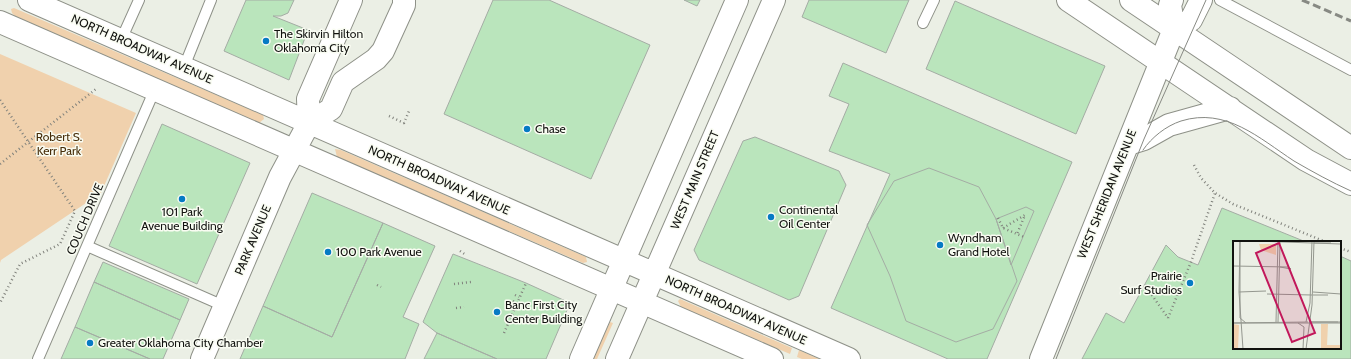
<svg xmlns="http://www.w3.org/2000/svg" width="1351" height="359" viewBox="0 0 1351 359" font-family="Cabin,sans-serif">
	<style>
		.green { fill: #f0d1ad }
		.building { fill: #bae5bc; stroke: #a4aca4 }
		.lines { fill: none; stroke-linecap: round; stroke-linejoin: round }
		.lane-casing { stroke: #8e9188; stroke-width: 12 }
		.secondary-casing { stroke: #8e9188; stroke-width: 24 }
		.primary-casing { stroke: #8e9188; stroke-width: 24 }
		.path { stroke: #80827c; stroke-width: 2.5; stroke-dasharray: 1 3; stroke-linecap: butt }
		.lane { stroke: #fff; stroke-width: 10 }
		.secondary { stroke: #fff; stroke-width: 22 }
		.primary { stroke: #fff; stroke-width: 22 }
		.tram { stroke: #878983; stroke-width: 1 }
		.rail { stroke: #878983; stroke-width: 3; stroke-dasharray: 8 4; stroke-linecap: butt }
		.poi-dot { fill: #067ac4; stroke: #f9fcf2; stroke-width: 1.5 }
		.labels { text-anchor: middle; stroke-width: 3; stroke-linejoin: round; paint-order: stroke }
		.poi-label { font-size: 12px; fill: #11120f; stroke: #f9fcf2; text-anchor: start }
		.street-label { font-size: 12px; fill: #11120f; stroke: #f9fcf2 }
		.park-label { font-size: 12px; fill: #462c08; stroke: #f9fcf2 }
		.inset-road { fill: none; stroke: #94978f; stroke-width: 1 }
		.view { fill: #c2185b; fill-opacity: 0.15; stroke: #c2185b; stroke-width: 2 }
		.inset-edge { fill: none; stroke: #11120f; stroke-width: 2 }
	</style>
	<rect width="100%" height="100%" fill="#ebefe5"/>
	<path class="green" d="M14 8 263 115 264 119 259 123 15 16 12 13 11 9Z
		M0 54 136 113 101 193 1 260 0 263Z
		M335 149 341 150 586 257 587 262 583 263 337 157Z
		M680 299 792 348 790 354 681 307 678 301Z
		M610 322 613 323 597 359H593Z
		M799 350 819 359H802L797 357Z"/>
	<path class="building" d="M246 0H294L288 13 281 16H273L308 30 289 80 224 51Z
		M493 0H549L650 45 591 179 444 114Z
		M684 0H700L697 6Z
		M809 0H909L886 53 802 17Z
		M955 1 1105 66 1076 134 926 69Z
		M843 63 1072 162 987 359H948L831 308 890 174 829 151 849 104 829 96Z
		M162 124 250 163 197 284 109 246Z
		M755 137 839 171 846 185 799 296 789 300 699 260 694 250 743 141Z
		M929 168 979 187 996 219 1017 281 993 329 956 342 906 321 890 276 867 225 894 181Z
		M312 193 383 223 332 337 263 306Z
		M1026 207 1034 211 1011 265 996 219Z
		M1222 208 1306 242H1234V348H1340V256L1351 261V359H1082L1106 313 1124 323 1166 245 1178 257 1198 265Z
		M383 223 435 246 403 317 419 324 405 359H240L263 306 332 337Z
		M453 254 526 283 570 303 546 359H497L437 333 423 322Z
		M103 262 189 299 180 320 94 282Z
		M94 282 180 320 163 359H150L75 327Z
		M75 327 150 359H61Z
		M437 333 497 359H424Z"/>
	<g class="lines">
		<defs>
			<path id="lane" d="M1220 0 1351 70
				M923 23 934 0
				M121 40 139 0
				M184 67 211 0
				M87 246 224 306
				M38 359 155 89"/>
			<path id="secondary" d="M29 0 849 359
				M1172 0 1170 5 1174 29
				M0 22 772 359
				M1174 29 1191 20 1201 0
				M309 123 331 109 343 82 376 59 383 51 404 5V0
				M202 359 280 177 309 123 308 99 351 0
				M581 359 737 0
				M617 359 774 0
				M1041 359 1174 29"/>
			<path id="primary" d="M1068 0 1306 160 1351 184
				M1131 0 1351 148
				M1128 144 1144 139 1169 125 1230 108"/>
		</defs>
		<use href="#lane" class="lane-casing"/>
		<use href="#secondary" class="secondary-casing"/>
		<use href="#primary" class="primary-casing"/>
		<path class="path" d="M0 100 75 211 60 244 20 264 0 303
			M389 116 404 123 409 111
			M0 164 96 89
			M1194 165 1201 178 1215 193 1233 204 1326 242
			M998 218 1003 228 1024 237
			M1003 228 1025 215 1017 234
			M1340 248 1351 252
			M460 251 466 255
			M454 284 471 282
			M377 285 381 287
			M1145 285 1168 318
			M515 295 519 297
			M513 301 517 303
			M510 306 514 308
			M456 308 464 307
			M1168 318 1191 262 1215 193
			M504 333 526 283"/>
		<use href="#lane" class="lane"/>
		<use href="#secondary" class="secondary"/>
		<use href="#primary" class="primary"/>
		<path class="tram" d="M1143 150C1152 137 1166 126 1181 121 1226 107 1259 138 1294 161 1313 172 1331 182 1351 191
			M1056 359 1144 139 1206 0"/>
		<path class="rail" d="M1302 0 1351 21"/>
	</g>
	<g class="poi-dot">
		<circle cx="266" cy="41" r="4"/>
		<circle cx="527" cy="129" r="4"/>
		<circle cx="182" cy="199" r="4"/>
		<circle cx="771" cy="217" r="4"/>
		<circle cx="940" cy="245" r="4"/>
		<circle cx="328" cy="252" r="4"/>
		<circle cx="1190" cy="283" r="4"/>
		<circle cx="497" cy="312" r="4"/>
		<circle cx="90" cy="343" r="4"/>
	</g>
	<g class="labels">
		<g class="poi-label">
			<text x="274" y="38">The Skirvin Hilton<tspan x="274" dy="14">Oklahoma City</tspan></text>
			<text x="535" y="133">Chase</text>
			<text x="779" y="214">Continental<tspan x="779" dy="14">Oil Center</tspan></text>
			<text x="182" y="216" text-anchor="middle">101 Park<tspan x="182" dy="14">Avenue Building</tspan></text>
			<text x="948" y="242">Wyndham<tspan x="948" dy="14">Grand Hotel</tspan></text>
			<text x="336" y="256">100 Park Avenue</text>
			<text x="1182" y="280" text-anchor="end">Prairie<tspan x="1182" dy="14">Surf Studios</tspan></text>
			<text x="505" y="309">Banc First City<tspan x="505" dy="14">Center Building</tspan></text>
			<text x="98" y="347">Greater Oklahoma City Chamber</text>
		</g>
		<g class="street-label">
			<text transform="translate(142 49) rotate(24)" y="4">NORTH BROADWAY AVENUE</text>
			<text transform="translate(439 180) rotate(24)" y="4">NORTH BROADWAY AVENUE</text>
			<text transform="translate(695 180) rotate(-67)" y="4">WEST MAIN STREET</text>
			<text transform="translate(1107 194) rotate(-68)" y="4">WEST SHERIDAN AVENUE</text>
			<text transform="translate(85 219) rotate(-67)" y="4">COUCH DRIVE</text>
			<text transform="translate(253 240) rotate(-67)" y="4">PARK AVENUE</text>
			<text transform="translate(736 310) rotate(24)" y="4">NORTH BROADWAY AVENUE</text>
		</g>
		<g class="park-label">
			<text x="59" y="141">Robert S.<tspan x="59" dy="14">Kerr Park</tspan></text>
		</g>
	</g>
	<g transform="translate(1233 241)">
		<rect width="108" height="108" fill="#ebefe5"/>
		<path d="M26 3H43V14L28 9ZM0 83 6 84 5 108H0ZM88 83H95L94 104H108V108H88Z" fill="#f0d1ad"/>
		<path class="inset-road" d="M7 0V77L13 82M22 0 108 3M81 2H98M0 25 55 26 58 28 47 26M6 51 7 0M6 51 10 108M6 51 33 50M80 51 108 53M34 53 79 54M80 54H95M43 81 45 0M45 81 47 1M73 81 77 62 79 0M105 81H76H108M0 82 75 81M0 82H108M65 82 71 86 70 108M73 108 79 64 81 0"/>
		<path class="view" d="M46 2 82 92 59 101 23 12Z"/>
		<rect width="108" height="108" class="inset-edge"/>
	</g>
</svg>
